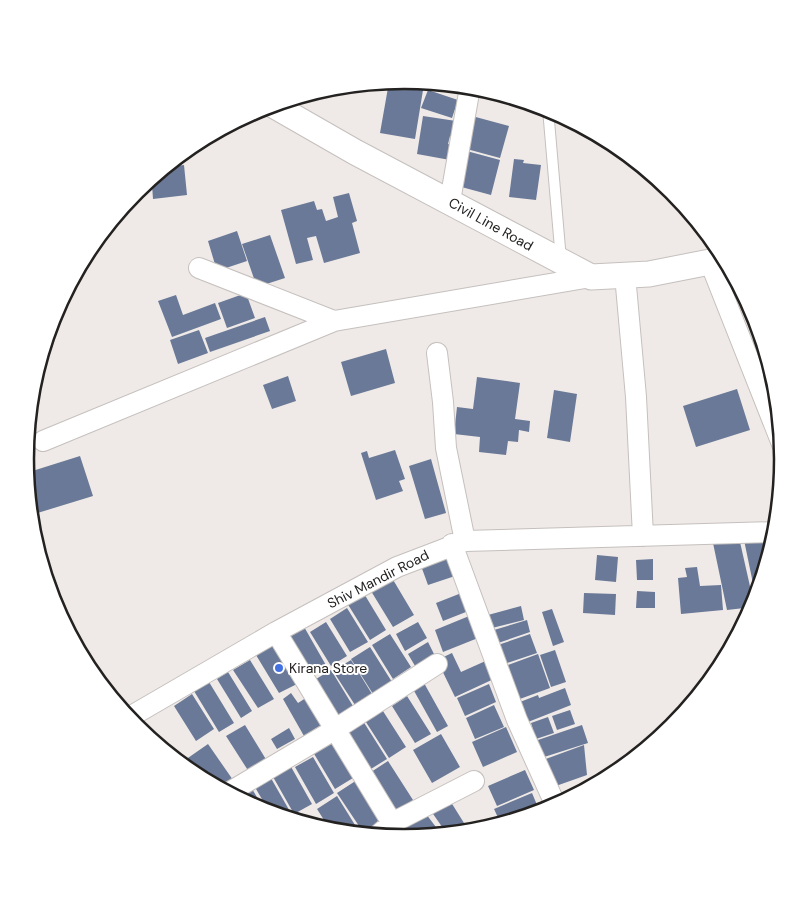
<svg xmlns="http://www.w3.org/2000/svg" width="808" height="919" viewBox="0 0 808 919" font-family="'DM Sans',sans-serif">
	<style>
		.building { fill: #6a7997 }
		.lines { fill: none; stroke-linecap: round; stroke-linejoin: round }
		.service-casing { stroke: #c5c0be; stroke-width: 12 }
		.minor-casing { stroke: #c5c0be; stroke-width: 22 }
		.tertiary-casing { stroke: #c5c0be; stroke-width: 27 }
		.service { stroke: #fff; stroke-width: 10 }
		.minor { stroke: #fff; stroke-width: 20 }
		.tertiary { stroke: #fff; stroke-width: 25 }
		.poi-dot { fill: #4371e2; stroke: #fff; stroke-width: 2 }
		.labels { text-anchor: middle; stroke-width: 4; stroke-linejoin: round; paint-order: stroke }
		.street-label { font-size: 14px; fill: #242221; stroke: #fff }
		.poi-label { font-size: 14px; fill: #242221; stroke: #fff; text-anchor: start }
		.rim { fill: none; stroke: #242221; stroke-width: 2.5 }
	</style>
	<rect width="100%" height="100%" fill="#efeae7"/>
	<path class="building" d="M404 81 424 84 415 139 380 133 389 82Z
		M433 83 446 85H454L451 92Z
		M428 90 458 100 452 118 421 108Z
		M423 116 456 121 454 136H450L448 144 452 145 450 160 417 154Z
		M472 116 509 126 500 158 463 148Z
		M463 150 500 160 491 195 454 185Z
		M182 154 183 164 167 166 179 157Z
		M514 159 524 160 523 163 541 165 536 200 509 197Z
		M184 165 187 195 153 199 152 185 143 186 166 167Z
		M349 193 357 221 352 223 360 253 324 263 316 236 307 238 313 260 296 264 281 210 314 201 317 210 322 209 326 221 338 217 333 197Z
		M237 231 247 261 217 271 208 241Z
		M270 235 285 278 257 287 242 244Z
		M246 293 255 318 227 328 218 303Z
		M176 295 183 315 215 303 221 319 172 337 158 301Z
		M265 317 270 331 210 352 205 338Z
		M199 330 208 353 178 364 170 340Z
		M386 349 395 383 351 396 341 362Z
		M288 376 296 401 272 409 263 385Z
		M477 377 520 383 515 419 530 421 529 432 519 430 518 442 508 441 506 455 479 452 480 437 454 434 457 407 473 409Z
		M737 389 750 430 696 447 683 406Z
		M554 390 577 394 570 442 547 438Z
		M395 450 405 479 399 481 403 491 376 500 361 453 367 451 369 458Z
		M80 456 93 496 31 515 26 473Z
		M431 459 446 513 425 519 409 466Z
		M774 539 756 598 744 540Z
		M740 542 754 604 753 607 727 610 713 543Z
		M451 552 461 574 428 585 420 563Z
		M597 555 618 557 616 582 595 580Z
		M653 559V580H637L636 560Z
		M697 567 700 586 721 585 723 610 681 614 678 578 687 577 685 568Z
		M392 578 414 615 393 627 371 591Z
		M637 591 655 592V608H636Z
		M363 592 386 630 370 640 347 603Z
		M464 592 471 610 443 621 436 603Z
		M584 593 616 594 615 615 583 613Z
		M521 606 524 620 492 628 488 615Z
		M347 608 368 642 350 652 330 619Z
		M552 609 564 642 553 646 542 612Z
		M474 614 483 636 443 652 435 630Z
		M527 620 530 632 498 643 494 630Z
		M326 622 347 656 331 666 310 632Z
		M418 622 427 638 405 651 396 634Z
		M303 625 327 667 308 678 283 636Z
		M390 634 411 667 393 679 372 645Z
		M530 634 537 653 504 664 498 645Z
		M278 641 301 682 279 693 256 655Z
		M428 642 437 660 418 671 408 654Z
		M370 647 392 682 373 694 351 659Z
		M555 650 566 682 551 687 540 655Z
		M452 653 461 672 490 659 498 677 455 697 437 660Z
		M538 654 550 688 517 700 505 666Z
		M250 660 274 699 258 708 233 670Z
		M351 660 372 694 355 705 333 671Z
		M331 670 356 711 336 723 311 682Z
		M228 672 252 711 241 718 217 679Z
		M209 682 234 723 219 732 194 691Z
		M424 683 448 726 437 732 413 689Z
		M489 684 496 702 465 716 457 698Z
		M565 688 571 705 528 722 520 702 538 695 539 698Z
		M291 693 298 703 309 696 326 722 304 736 283 699Z
		M192 694 214 729 196 741 174 706Z
		M407 696 431 734 415 743 392 706Z
		M494 705 504 727 475 739 466 718Z
		M381 708 406 747 389 758 364 719Z
		M570 710 575 724 557 730 552 716Z
		M548 717 554 733 536 739 531 723Z
		M141 721 151 740 134 725Z
		M363 721 387 759 366 772 342 735Z
		M245 725 267 761 249 772 226 736Z
		M582 725 588 743 541 758 535 741Z
		M506 727 517 752 483 767 472 742Z
		M289 728 295 739 277 749 271 739Z
		M441 734 460 767 432 783 413 750Z
		M330 741 353 778 335 789 313 752Z
		M208 744 233 780 220 789 196 776 185 760Z
		M584 745 587 775 553 787 543 760Z
		M313 757 334 793 316 804 295 767Z
		M388 761 413 800 393 813 368 774Z
		M628 764 614 775 604 780 601 773Z
		M290 765 312 804 294 814 272 775Z
		M525 770 534 790 497 806 488 786Z
		M268 773 292 815 287 818 270 813 252 782Z
		M357 780 384 823 365 835 337 793Z
		M249 784 266 812 241 800 236 792Z
		M532 793 540 812 501 824 494 809Z
		M337 796 360 833 359 834 331 831 317 809Z
		M449 799 464 823 447 834 431 811Z
		M423 810 442 835 400 838 395 831Z"/>
	<g class="lines">
		<defs>
			<path id="service" d="M548 109 561 260"/>
			<path id="minor" d="M450 201 470 87
				M710 262 782 444
				M199 268 334 321
				M625 275 636 397 643 536
				M437 353 443 402 446 448 465 541
				M43 441 334 321 591 277
				M452 544 517 720 556 806
				M276 632 392 823
				M128 718 276 632 397 567 465 541 776 532
				M228 793 334 730 437 664
				M377 836 392 823 474 781"/>
			<path id="tertiary" d="M273 105 355 152 591 277 649 274 710 262 723 257"/>
		</defs>
		<use href="#service" class="service-casing"/>
		<use href="#minor" class="minor-casing"/>
		<use href="#tertiary" class="tertiary-casing"/>
		<use href="#service" class="service"/>
		<use href="#minor" class="minor"/>
		<use href="#tertiary" class="tertiary"/>
	</g>
	<circle class="poi-dot" cx="279" cy="668" r="5"/>
	<g class="labels">
		<g class="street-label">
			<text transform="translate(491 224) rotate(29)" y="5">Civil Line Road</text>
			<text transform="translate(378 579) rotate(-27)" y="5">Shiv Mandir Road</text>
		</g>
		<g class="poi-label">
			<text x="289" y="673">Kirana Store</text>
		</g>
	</g>
	<path d="M0 0H808V919H0ZM34 459a370 370 0 1 1 740 0a370 370 0 1 1-740 0Z" fill="#fff" fill-rule="evenodd"/>
	<path class="rim" d="M34 459a370 370 0 1 1 740 0a370 370 0 1 1-740 0Z"/>
</svg>
